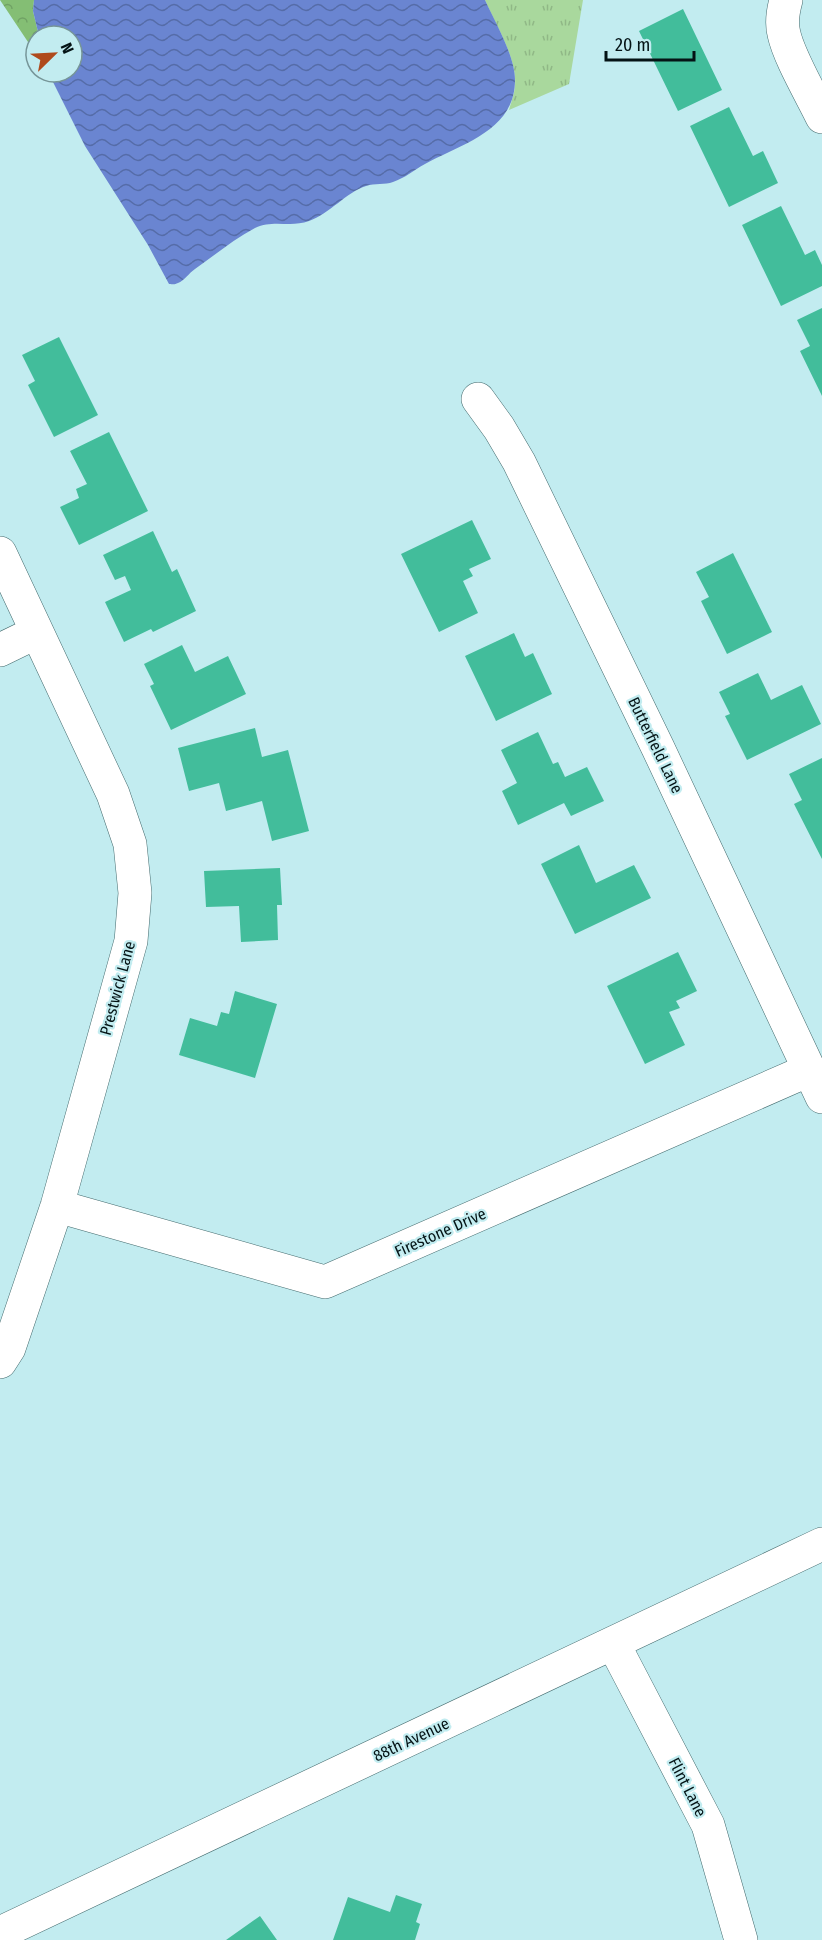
<svg xmlns="http://www.w3.org/2000/svg" width="822" height="1940" viewBox="0 0 822 1940" font-family="'Fira Sans Condensed',sans-serif">
	<style>
		.grass { fill: url(#grass-tufts) }
		.forest { fill: url(#forest-crowns) }
		.water { fill: url(#water-waves) }
		.building { fill: #42bd9b }
		.lines { fill: none; stroke-linecap: round; stroke-linejoin: round }
		.minor-casing { stroke: #446b6e; stroke-width: 34 }
		.minor { stroke: #fff; stroke-width: 33 }
		.labels { text-anchor: middle; stroke-width: 4.5; stroke-linejoin: round; paint-order: stroke }
		.street-label { font-size: 16px; fill: #041315; stroke: #c2ecf0 }
	</style>
	<defs>
		<pattern id="grass-tufts" width="24" height="20" patternUnits="userSpaceOnUse" patternTransform="scale(1.5)"><rect width="24" height="20" fill="#a9d89d"/><path d="M3 7l-1-3M5 7V3M7 7l1-3M15 17l-1-3M17 17v-4M19 17l1-3" fill="none" stroke="#90b886"/></pattern>
		<pattern id="forest-crowns" width="20" height="18" patternUnits="userSpaceOnUse" patternTransform="scale(1.5)"><rect width="20" height="18" fill="#84be74"/><path d="M2 6a3 3 0 1 1 6 0M12 15a3 3 0 1 1 6 0" fill="none" stroke="#70a264"/></pattern>
		<pattern id="water-waves" width="16" height="10" patternUnits="userSpaceOnUse" patternTransform="scale(1.5)"><rect width="16" height="10" fill="#6a85d1"/><path d="M0 5q4-4 8 0t8 0" fill="none" stroke="#556ca8"/></pattern>
	</defs>
	<rect width="100%" height="100%" fill="#c2ecf0"/>
	<path class="grass" d="M485 0H583L569 84 509 110C512 100 516 90 515 78 514 54 495 23 485 0Z"/>
	<path class="forest" d="M0 0H34L33 11 39 36H36V54Z"/>
	<path class="water" d="M34 0H485C495 22 515 56 515 80 515 131 461 144 425 164 414 170 405 178 393 182 385 185 375 183 366 186 347 192 329 214 309 221 290 228 274 219 255 228 234 239 215 255 195 269 189 273 184 281 178 283 174 285 173 284 169 284L148 245 85 146 48 72H72V36H39L33 11Z"/>
	<path class="building" d="M683 9 722 90 678 111 639 31Z
		M729 107 753 156 763 151 778 183 729 207 690 126Z
		M781 206 805 255 815 250 822 265V286L781 306 742 225Z
		M822 308V396L800 351 810 346 797 320Z
		M59 337 98 415 54 437 28 385 35 381 22 355Z
		M109 432 148 511 79 545 60 507 79 498 76 489 87 484 70 451Z
		M472 520 491 559 469 569 473 576 463 581 478 613 439 632 401 554Z
		M153 531 172 572 177 569 196 611 153 632 151 629 124 642 105 602 131 590 125 576 115 580 103 555Z
		M733 553 772 632 727 654 701 601 709 597 696 572Z
		M514 633 525 657 533 653 552 694 496 721 465 656Z
		M182 645 195 672 228 656 246 694 171 730 150 686 154 684 144 664Z
		M758 673 771 700 802 685 821 724 747 760 725 716 730 714 719 692Z
		M255 728 262 757 288 750 309 831 272 841 262 801 226 811 219 783 189 791 178 748Z
		M538 732 553 764 558 762 565 777 587 767 604 801 571 816 564 803 518 825 502 791 517 783 501 750Z
		M822 758V859L794 804 802 800 789 774Z
		M579 845 596 883 634 865 651 898 575 934 541 864Z
		M280 868 282 905H277L278 940 241 942 239 906 206 907 204 871Z
		M678 952 697 991 676 1001 680 1008 669 1012 685 1045 645 1064 607 986Z
		M235 991 277 1004 255 1078 179 1055 190 1018 217 1026 221 1012 229 1014Z
		M396 1895 422 1904 416 1922 420 1924 415 1940H333L348 1897 390 1912Z
		M260 1916 277 1940H226Z"/>
	<g class="lines">
		<defs>
			<path id="minor" d="M786 0C783 11 781 23 784 34 789 57 811 94 822 117
				M478 399 499 428 519 462 658 748 822 1097
				M0 553 113 794 130 844 135 893 131 941 57 1206 9 1348 0 1362
				M0 650 37 632
				M57 1206 325 1282 809 1070
				M613 1643 708 1825 741 1940
				M0 1933 822 1544"/>
		</defs>
		<use href="#minor" class="minor-casing"/>
		<use href="#minor" class="minor"/>
	</g>
	<g class="labels">
		<g class="street-label">
			<text transform="translate(656 745) rotate(64)" y="6">Butterfield Lane</text>
			<text transform="translate(117 988) rotate(-75)" y="6">Prestwick Lane</text>
			<text transform="translate(440 1232) rotate(-24)" y="6">Firestone Drive</text>
			<text transform="translate(411 1739) rotate(-25)" y="6">88th Avenue</text>
			<text transform="translate(688 1787) rotate(63)" y="6">Flint Lane</text>
		</g>
	</g>
	<g transform="translate(54 54) rotate(66)"><circle r="28" fill="#c2ecf0" stroke="#769598" stroke-width="1.5"/>
	<path d="M0-4.5L10 22L0 15L-10 22Z" fill="#af4a1c"/>
	<text y="-9" font-size="16" font-weight="bold" text-anchor="middle" fill="#041315">N</text>
	</g>
	<path d="M606 51v9h88v-9" fill="none" stroke="#041315" stroke-width="3"/>
	<text x="615" y="51" font-size="18" fill="#041315" stroke="#c2ecf0" stroke-width="4.5" paint-order="stroke">20 m</text>
</svg>
